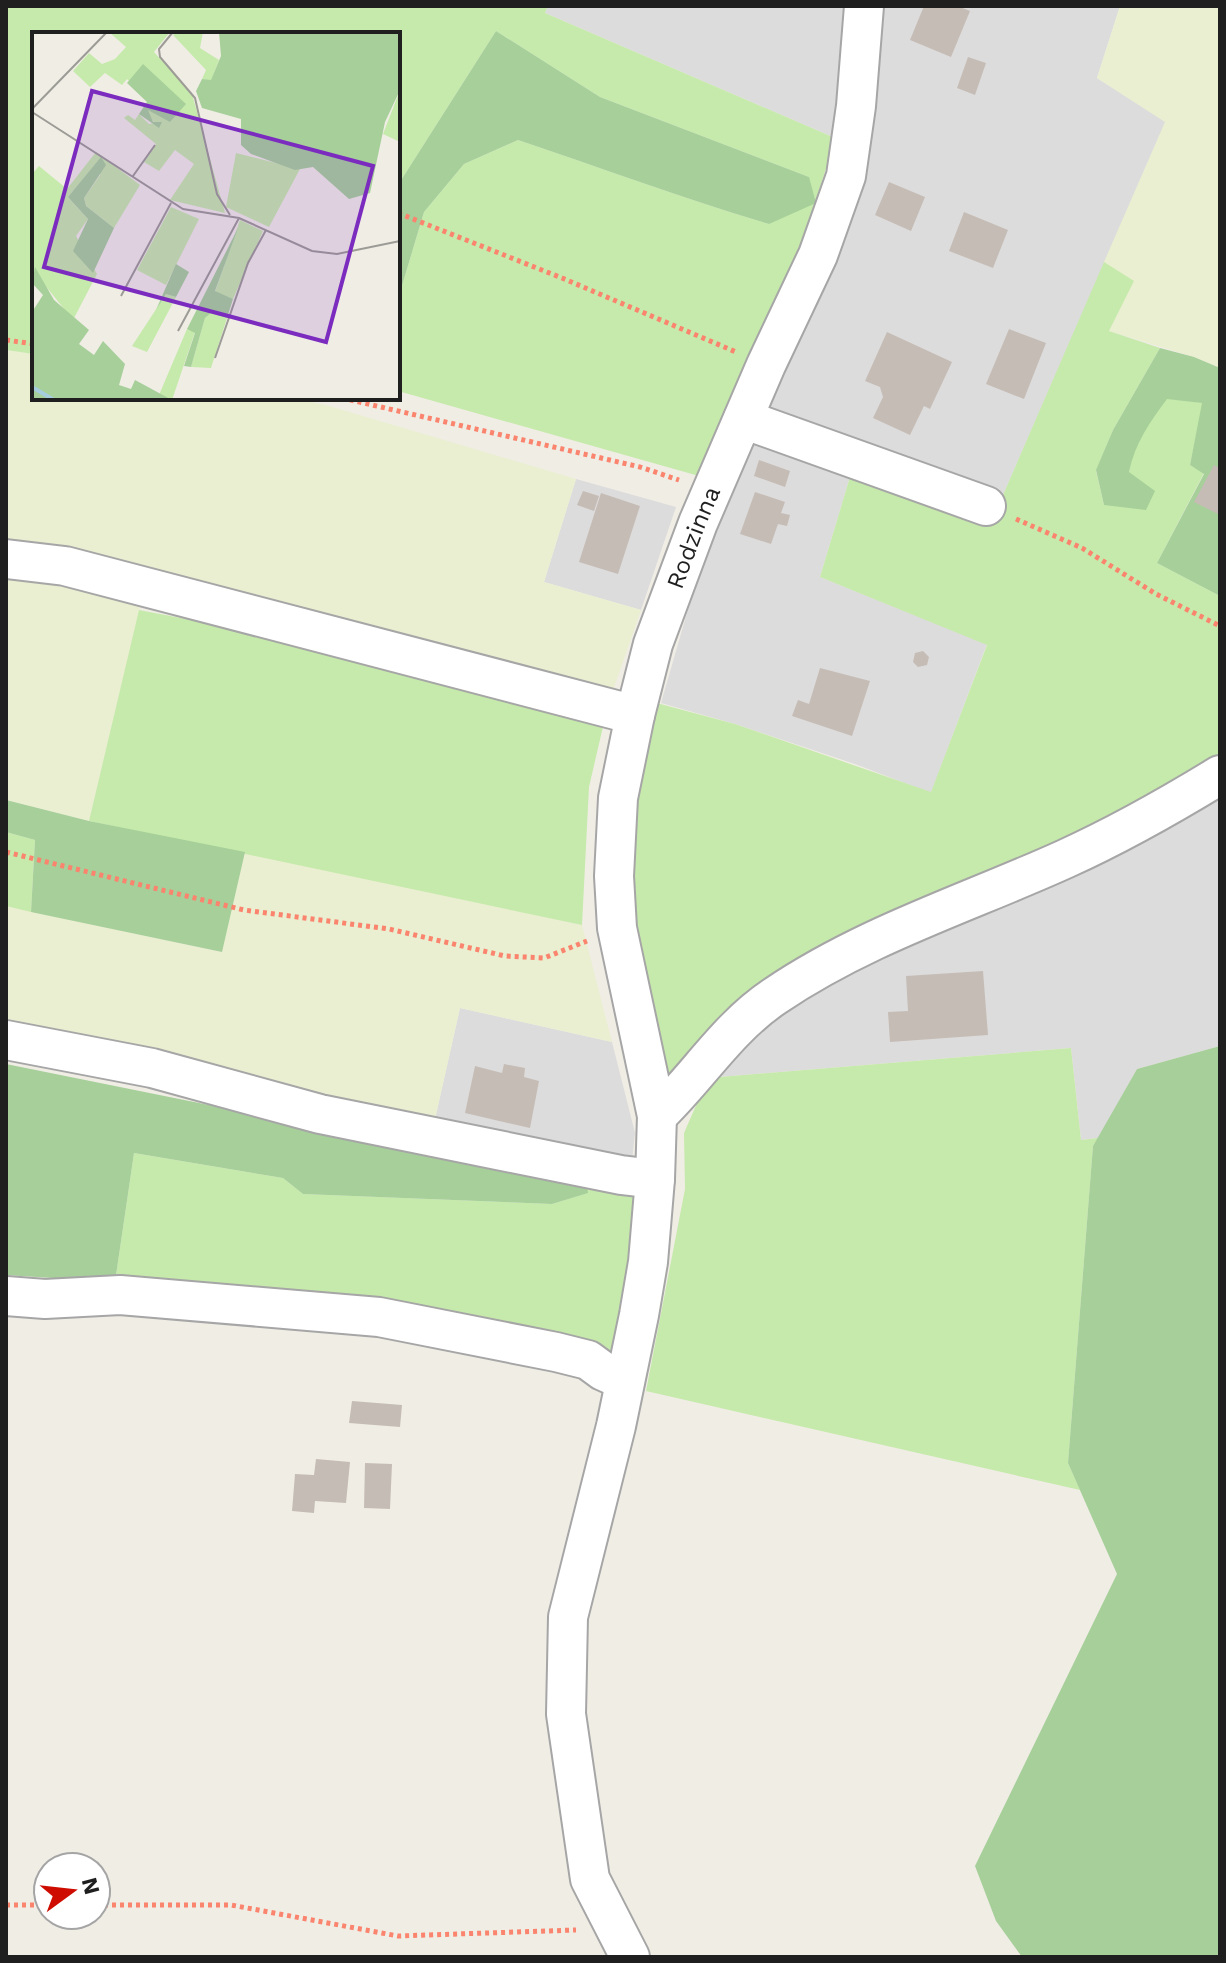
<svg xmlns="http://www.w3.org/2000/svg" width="1226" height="1963" viewBox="0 0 1226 1963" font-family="'Work Sans',sans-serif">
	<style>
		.residential { fill: #dddcdc }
		.farmland { fill: #eaefd1 }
		.grass { fill: #c6eaab }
		.forest { fill: #a6cf9a }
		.building { fill: #c5bcb5 }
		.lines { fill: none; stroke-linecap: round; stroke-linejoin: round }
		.minor-casing { stroke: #a6a6a6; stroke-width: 42 }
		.path { stroke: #fa846d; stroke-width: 5; stroke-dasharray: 4 4; stroke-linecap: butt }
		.minor { stroke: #fff; stroke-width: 38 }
		.labels { text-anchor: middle; stroke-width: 6; stroke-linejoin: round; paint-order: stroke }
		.street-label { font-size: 24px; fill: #1f1f1f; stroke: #fff }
		.inset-river { fill: none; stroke: #a6cddd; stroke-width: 4 }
		.inset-road { fill: none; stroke: #9c9b96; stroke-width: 2 }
		.view { fill: #7b2cbf; fill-opacity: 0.15; stroke: #7b2cbf; stroke-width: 4 }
		.inset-edge { fill: none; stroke: #1f1f1f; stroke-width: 4 }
	</style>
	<rect width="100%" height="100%" fill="#f0ede5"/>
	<path class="residential" d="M548 6H848L835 138 545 13Z
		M877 6H1120L1097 78 1166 122 1000 502 766 414 844 238 868 171V130Z
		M757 437 853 467 820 577 987 644 931 793 855 764 735 724 661 703 704 554Z
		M576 479 676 507 641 610 544 582Z
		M1220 790V1046L1137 1069 1098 1138 1081 1140 1071 1048 708 1078 762 1029 878 951Z
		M460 1008 612 1042 635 1133 631 1169 433 1128Z"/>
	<path class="farmland" d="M1120 6H1220V368L1194 357 1109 331 1133 282 1104 262 1165 122 1097 78Z
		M6 350 34 354V398H293L326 405 576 479 544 582 641 610 608 705 145 587 89 821 6 800Z
		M245 852 582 925 612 1042 460 1008 433 1128 6 1040V906L221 952Z"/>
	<path class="grass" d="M6 6H548L545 13 835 138C801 259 752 363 699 476L398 391V299L424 212 464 164 518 140C602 168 684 199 769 224L809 177 600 97 496 31 398 185V34H34V354L6 350Z
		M1104 262 1134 281 1109 331 1160 348 1113 430 1096 471 1104 505 1129 472 1133 452 1149 423 1167 398 1203 403 1190 465 1204 473 1157 563 1220 596V756L666 1081 627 891 633 781 653 702 735 724 931 792 987 645 820 577 853 467 1000 502Z
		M139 610 307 642 605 718 589 787 582 925 89 821Z
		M6 832 35 840 31 912 6 906Z
		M1071 1048 1081 1140 1098 1138 1093 1146 1068 1463 1080 1490 646 1391 685 1189 684 1133 708 1078Z
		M134 1153 283 1178 303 1194 552 1204 587 1193 586 1181 643 1189 614 1359 115 1282Z"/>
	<path class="forest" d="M496 31 600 97 809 177 816 203 769 224C684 199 602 168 518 140L464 164 424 212 398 299V185Z
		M1160 348 1194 357 1220 368V596L1157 563 1204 474 1190 465 1202 403 1167 399C1150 422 1135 443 1129 472L1155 491 1146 510 1104 505 1096 470 1113 430Z
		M6 800 89 821 245 852 222 952 31 912 35 840 6 832Z
		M1220 1046V1957H1022L996 1921 975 1866 1117 1574 1068 1463 1093 1146 1137 1069Z
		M6 1064 586 1181 588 1193 552 1204 303 1194 283 1178 134 1153 115 1282 6 1275Z"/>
	<path class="building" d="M924 6H958L970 11 951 57 910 40Z
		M968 57 986 63 975 95 957 88Z
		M889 182 925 197 911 231 875 215Z
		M964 212 1008 230 993 268 949 251Z
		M1009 329 1046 343 1024 399 986 384Z
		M887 332 952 362 930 409 924 406 910 435 873 418 883 397 880 387 865 381Z
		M759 460 790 471 785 487 754 476Z
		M1214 465 1220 468V515L1194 502Z
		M583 491 599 496 594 511 577 505Z
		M755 492 785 502 781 513 790 515 787 526 778 524 771 544 740 534Z
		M601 493 640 506 618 574 579 562Z
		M923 651 929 657 927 665 918 667 913 662 915 653Z
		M820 668 870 681 852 736 792 716 798 700 809 704Z
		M983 971 988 1035 890 1042 888 1012 908 1011 906 976Z
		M504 1064 525 1068 524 1077 539 1081 530 1128 465 1113 475 1066 502 1073Z
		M352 1401 402 1405 400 1427 349 1423Z
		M316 1459 350 1462 346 1503 315 1501 314 1513 292 1511 295 1474 314 1475Z
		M365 1463 392 1464 390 1509 364 1508Z"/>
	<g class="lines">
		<defs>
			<g id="minor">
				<path d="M743 419 986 506"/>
				<path d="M6 559 65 566 635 715"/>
				<path d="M6 1040 152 1068 320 1114 621 1175 655 1179"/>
				<path d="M657 1116C698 1077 727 1028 775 996 865 935 968 903 1065 859 1118 835 1171 805 1220 775"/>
				<path d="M6 1296 45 1299 120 1295 379 1317 556 1352 588 1360 603 1371 625 1381"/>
				<path id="s1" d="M630 1957 590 1879 566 1714 568 1617 616 1426 639 1315 648 1262 655 1179 657 1116 617 928 614 876 618 798 635 715 653 644 698 523 766 365 818 255 846 176 856 106 864 6"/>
			</g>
		</defs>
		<use href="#minor" class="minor-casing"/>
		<path class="path" d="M398 213 562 278 736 352
			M6 340 34 344
			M342 398 640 467 679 480
			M1016 519 1082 548 1156 594 1220 626
			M6 852 244 910 389 929 505 956 544 958 587 941
			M6 1905H48
			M96 1905H231L398 1936 576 1930"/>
		<use href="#minor" class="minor"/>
	</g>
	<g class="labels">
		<g class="street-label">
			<text dy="8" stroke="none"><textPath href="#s1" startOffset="1456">Rodzinna</textPath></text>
		</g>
	</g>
	<g transform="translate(32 32)">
		<rect width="368" height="368" fill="#f0ede5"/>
		<path d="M77 0H138L122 20 160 62 193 181 138 168 162 132 143 118 127 139 112 130 124 112 92 86 96 83 103 88 107 82 117 92 123 91 114 83 116 78 127 80 95 47 90 53 73 41 58 55 41 39 57 21 70 32 83 27 94 15ZM144 0H171L168 16 187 28 179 49 170 47 174 38 141 3ZM368 58V110L351 102ZM64 120 108 153 82 196 54 174 52 166 68 143 69 126 36 165 56 187 44 204 65 242 41 288 0 237V142L7 134 35 157ZM204 121 268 137 237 195 194 175ZM139 175 167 187 134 253 105 238ZM208 188 231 199 201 267 183 260ZM134 262 144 265 115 320 100 314ZM179 281 195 286 179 336 159 335 173 286ZM155 297 163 300 140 368 127 363Z" fill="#c6eaab"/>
		<path d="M187 0H368V58L353 90 338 161 317 167 281 135 263 138 219 122 209 113V87L170 76 164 59 170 47 179 48 189 24ZM111 32 154 72 138 90 116 78 121 90H130L127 96 107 82 115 70 95 51ZM69 125 74 133 52 166 54 174 82 196 61 241 41 219 56 187 36 165ZM206 196 183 259 201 267 195 286 179 281 173 286 159 335 152 334 163 301 155 297ZM144 232 157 240 144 265 134 262 124 278ZM3 235 22 268 57 298 47 312 62 323 71 309 93 332 87 353 99 357 103 348 140 368H0V280L11 263 0 251Z" fill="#a6cf9a"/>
		<path class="inset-river" d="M0 355 22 368"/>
		<path class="inset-road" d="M141 0 127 17 128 25 163 66 185 162 198 183M0 77 75 0M0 80 151 177 207 186 280 219 305 222 368 209M101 144 123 113M89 264 139 171M146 299 207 186M183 326 216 231 234 198"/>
		<path class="view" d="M60 59 341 134 294 310 12 235Z"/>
		<rect width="368" height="368" class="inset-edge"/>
	</g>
	<rect width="1226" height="1963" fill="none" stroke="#1f1f1f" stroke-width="16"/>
	<g transform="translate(72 1891) rotate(75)"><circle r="38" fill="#ffffff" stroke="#a5a5a5" stroke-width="2"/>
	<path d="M0-6L14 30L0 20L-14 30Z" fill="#ce0d00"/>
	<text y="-12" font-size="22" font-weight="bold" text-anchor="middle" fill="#1f1f1f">N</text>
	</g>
</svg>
